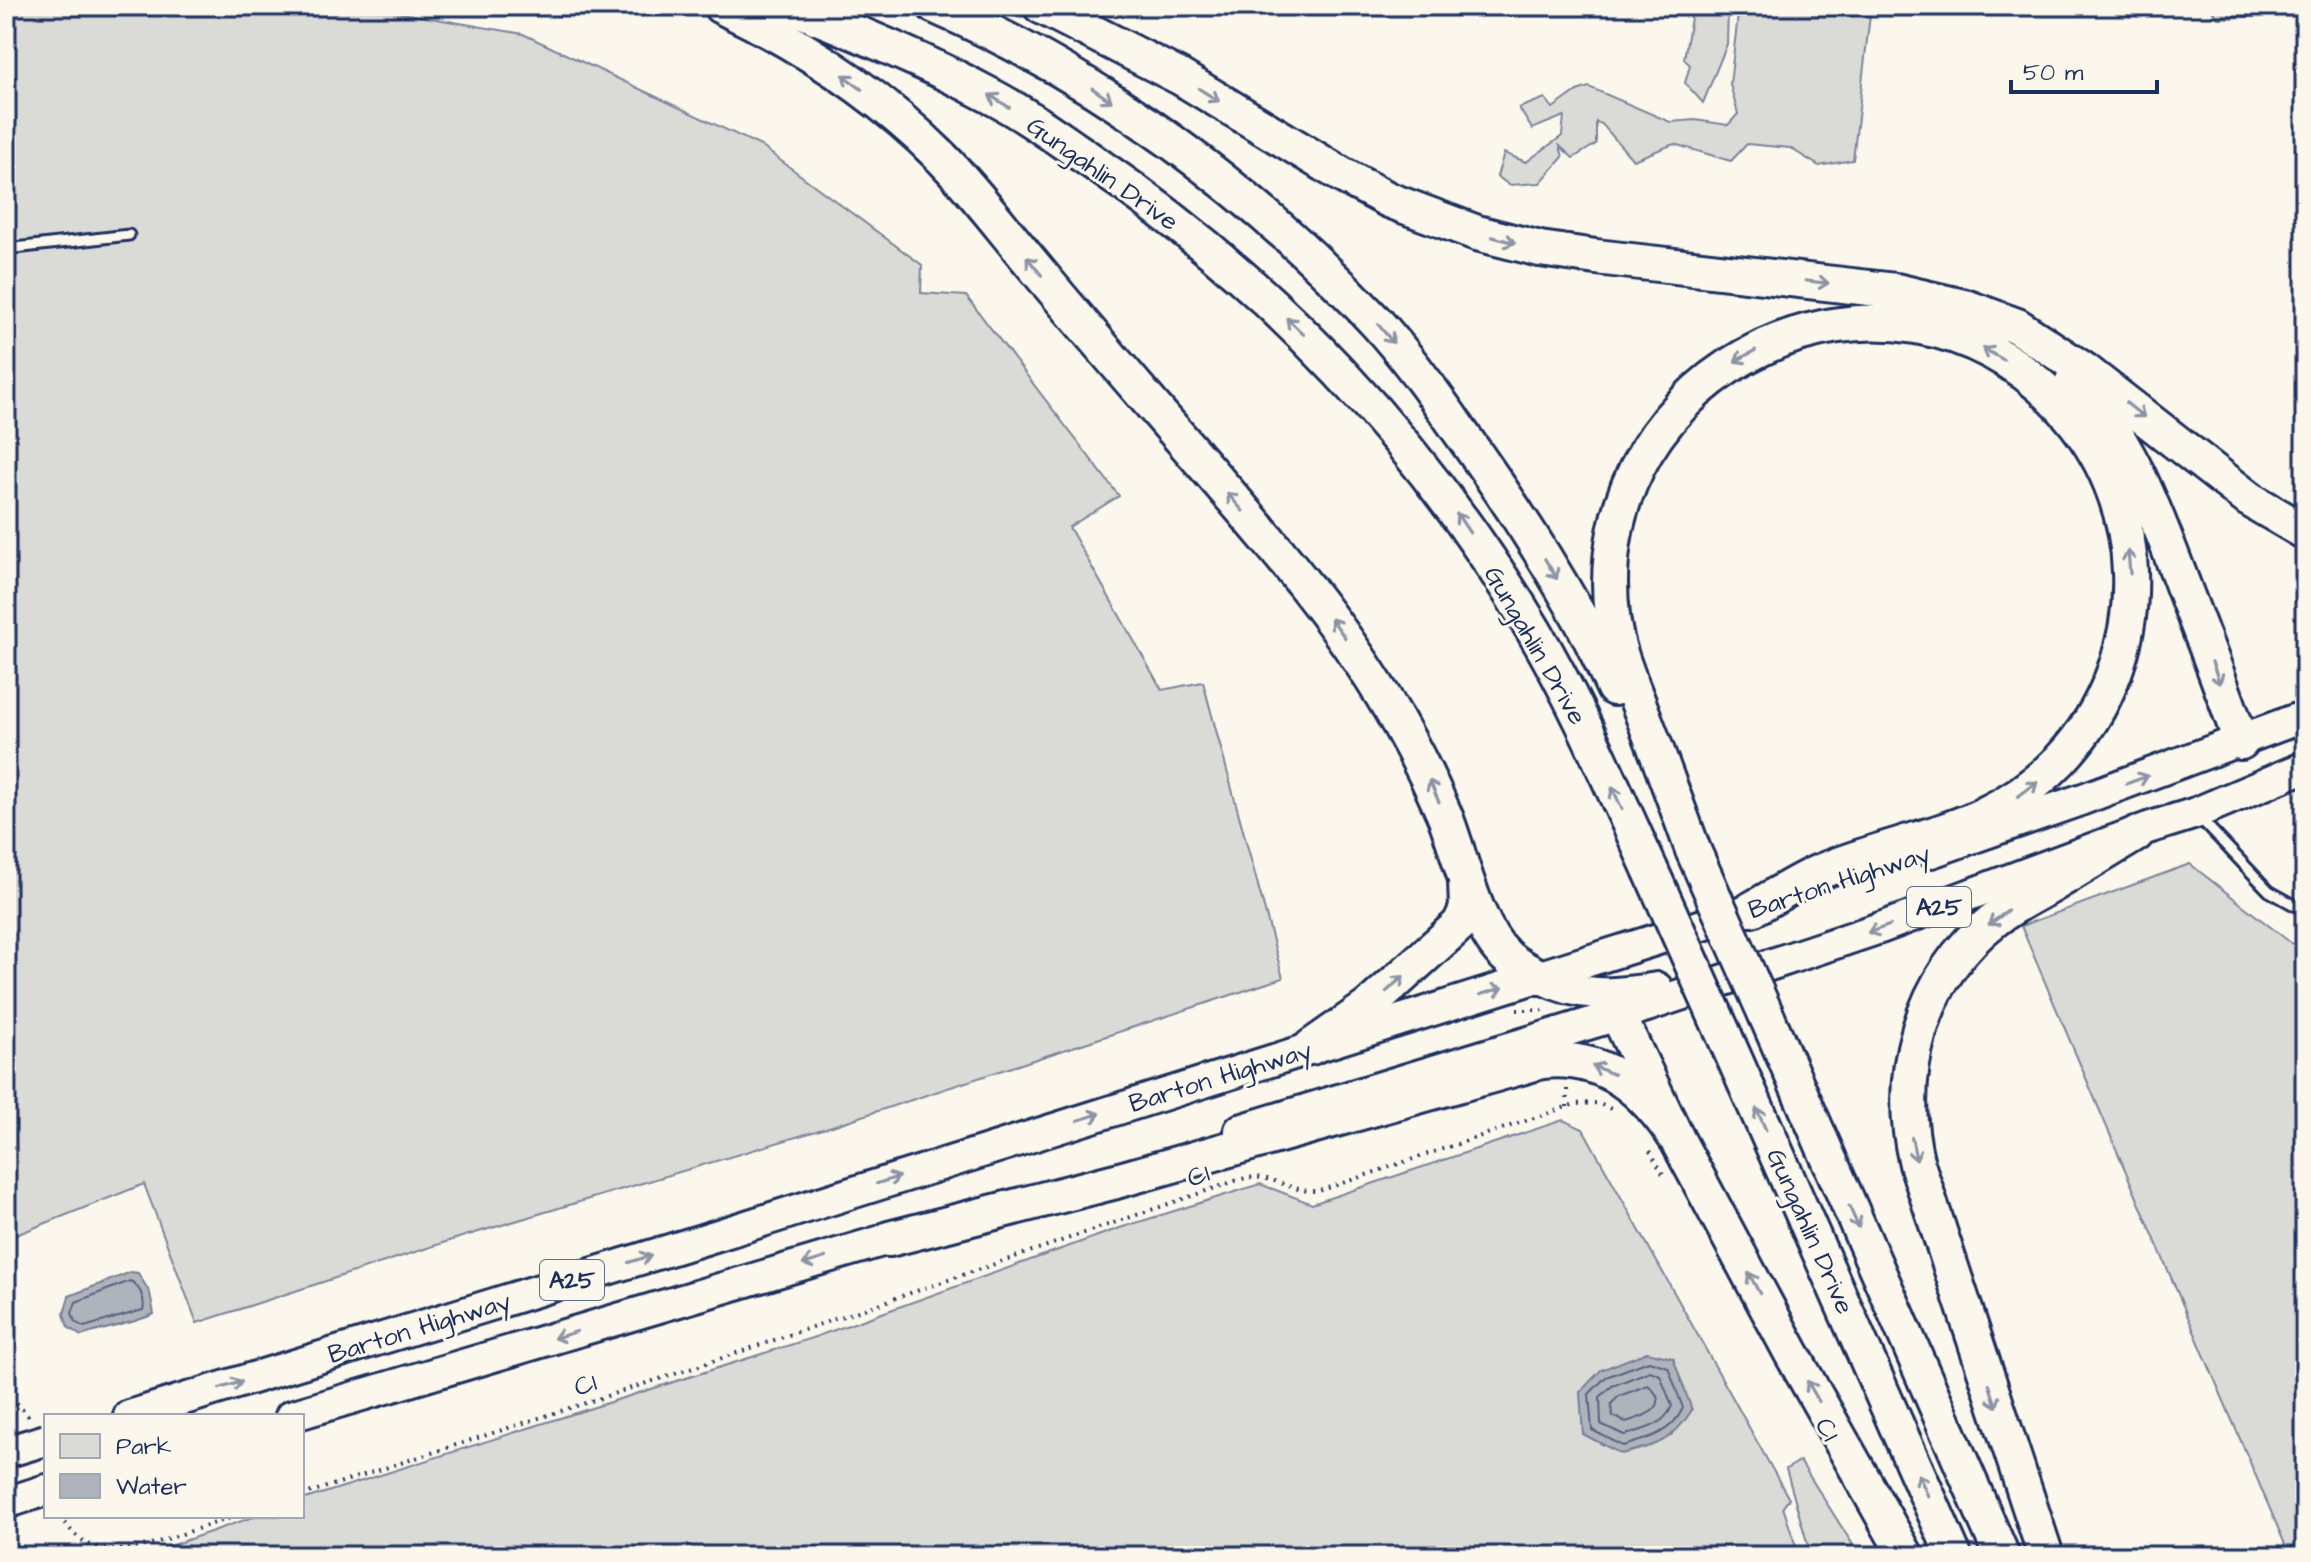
<svg xmlns="http://www.w3.org/2000/svg" width="2311" height="1562" viewBox="0 0 2311 1562" font-family="'Architects Daughter',sans-serif">
	<style>
		.green { fill: #dadad7; stroke: #7a849a; stroke-width: 2 }
		.water { fill: #afb3bb; stroke: #747e96; stroke-width: 2 }
		.lines { fill: none; stroke-linecap: round; stroke-linejoin: round }
		.shore { stroke: #566483; stroke-width: 2 }
		.service-casing { stroke: #1b2f5e; stroke-width: 15 }
		.trunk-casing { stroke: #1b2f5e; stroke-width: 36 }
		.motorway-casing { stroke: #1b2f5e; stroke-width: 40 }
		.path { stroke: #1b2f5e; stroke-width: 4; stroke-dasharray: 2 6; stroke-linecap: butt }
		.service { stroke: #fbf7ec; stroke-width: 9 }
		.trunk { stroke: #fbf7ec; stroke-width: 30 }
		.motorway { stroke: #fbf7ec; stroke-width: 34 }
		.trunk-bridge-casing { stroke: #1b2f5e; stroke-width: 36; stroke-linecap: butt }
		.motorway-bridge-casing { stroke: #1b2f5e; stroke-width: 40; stroke-linecap: butt }
		.trunk-bridge { stroke: #fbf7ec; stroke-width: 30 }
		.motorway-bridge { stroke: #fbf7ec; stroke-width: 34 }
		.oneway { stroke: #8b93a5 }
		.labels { text-anchor: middle; stroke-width: 6; stroke-linejoin: round; paint-order: stroke }
		.shield { fill: #fbf7ec; stroke: #5e6b89; stroke-width: 2 }
		.shield-label { font-size: 24px; font-weight: bold; fill: #1b2f5e }
		.street-label { font-size: 26px; fill: #1b2f5e; stroke: #fbf7ec }
	</style>
	<rect width="100%" height="100%" fill="#fbf7ec"/>
	<filter id="ink" filterUnits="userSpaceOnUse"><feTurbulence type="fractalNoise" baseFrequency=".0125" numOctaves="2"/><feDisplacementMap in="SourceGraphic" scale="16" xChannelSelector="R" yChannelSelector="G"/><feConvolveMatrix kernelMatrix="1 2 1 2 8 2 1 2 1" color-interpolation-filters="sRGB"/></filter>
	<g filter="url(#ink)">
		<path class="green" d="M6 6H361L523 34 761 146 922 265 921 293 966 296 1119 496 1069 527 1162 690 1203 682 1283 978 823 1129 455 1239 197 1323 144 1184 6 1239Z
			M1693 6H1728L1727 44 1703 103 1685 83 1690 65 1684 59Z
			M1739 6H1871L1853 160 1819 166 1790 148 1747 144 1731 161 1674 144 1633 160 1602 124 1596 122V144L1573 158 1560 146 1563 157 1540 183 1509 185 1497 176 1504 153 1526 162 1562 136 1564 116 1532 129 1519 108 1545 98 1553 108 1577 91 1589 87 1670 122 1695 120 1728 125 1738 114 1730 84Z
			M2208 6H2305V15L2218 18Z
			M2190 864 2291 943 2305 950V1556H2290L2021 926Z
			M1563 1120 1583 1129 1789 1499 1783 1507 1799 1556H141L256 1516H302V1500L812 1338 1120 1228 1260 1184 1312 1204Z
			M1800 1461 1860 1556H1811L1786 1469Z"/>
		<path class="water" d="M131 1272 138 1273 150 1293 154 1314C132 1324 105 1328 81 1336L68 1327 64 1314 69 1296Z
			M1647 1352 1673 1358 1692 1410C1671 1443 1657 1445 1621 1454L1583 1434 1580 1392 1601 1370Z"/>
		<g class="lines">
			<path class="shore" d="M130 1281C139 1285 146 1300 143 1310L84 1327 75 1322 72 1313 76 1302Z
				M1649 1361 1668 1367 1683 1408C1672 1433 1648 1439 1623 1446L1592 1430 1589 1394 1606 1377Z
				M1650 1371 1660 1375 1672 1406C1664 1426 1643 1430 1624 1435L1601 1424 1600 1397 1612 1386Z
				M1648 1385C1673 1407 1646 1416 1626 1422L1612 1416 1611 1404 1619 1396Z"/>
			<defs>
				<path id="service" d="M6 249 129 235
					M2198 816 2269 891 2305 911"/>
				<path id="trunk" d="M1931 852 2083 799 2305 716
					M1539 977C1581 998 1612 995 1657 988
					M1240 1130 1647 1006 1883 927 2148 828 2196 813 2305 767
					M129 1416 702 1240 1744 912
					M291 1416 912 1232
					M6 1503 46 1490"/>
				<path id="motorway" d="M721 6C801 44 877 93 940 156 974 190 1002 228 1033 265 1070 310 1108 354 1146 398 1228 494 1315 586 1381 693 1405 732 1426 772 1444 814 1461 855 1474 926 1506 956 1515 965 1528 971 1539 977
					M791 6C857 33 924 60 987 94 1024 113 1058 138 1093 162 1273 284 1423 444 1534 631 1579 707 1613 789 1650 869
					M935 6C1101 78 1252 190 1376 322 1407 356 1435 395 1461 433 1501 489 1539 546 1573 606 1589 632 1601 660 1614 688
					M1041 6 1180 77 1342 175 1389 200 1477 233 1540 249 1596 257 1896 291 1968 308 2017 326 2085 371 2249 499 2305 532
					M2073 381C2130 437 2157 517 2185 591 2204 641 2224 691 2241 742
					M1693 850C1677 806 1661 762 1644 718 1632 685 1616 652 1612 616 1583 366 1891 220 2063 408 2104 453 2128 511 2130 572 2133 640 2108 710 2060 760 1988 835 1907 835 1817 873 1795 883 1774 897 1752 909
					M1618 1015 1678 1141 1791 1352 1906 1556
					M1767 1017 2002 1556
					M1724 1035 1954 1556
					M1311 1047 1368 1007 1460 924 1467 909 1466 880
					M889 1239 1116 1181 1542 1061C1606 1054 1645 1091 1678 1141
					M2046 1556 1917 1164C1895 1075 1920 978 1994 920 2012 906 2032 896 2052 885 2080 868 2108 851 2136 834"/>
			</defs>
			<use href="#service" class="service-casing"/>
			<use href="#trunk" class="trunk-casing"/>
			<use href="#motorway" class="motorway-casing"/>
			<path class="path" d="M2296 6H2305
				M1517 1010H1544
				M1567 1107V1086
				M1650 1151 1665 1178
				M6 1391 31 1419
				M302 1495 696 1367 1238 1180C1271 1170 1287 1193 1319 1191L1575 1104 1597 1103 1616 1111
				M61 1516C87 1562 128 1552 171 1538 193 1530 215 1523 237 1516"/>
			<use href="#service" class="service"/>
			<use href="#trunk" class="trunk"/>
			<use href="#motorway" class="motorway"/>
			<defs>
				<path id="trunk-bridge" d="M6 1452 46 1440"/>
				<path id="motorway-bridge" d="M1693 850 1767 1017
					M1650 869 1724 1035"/>
			</defs>
			<use href="#trunk-bridge" class="trunk-bridge-casing"/>
			<use href="#motorway-bridge" class="motorway-bridge-casing"/>
			<use href="#trunk-bridge" class="trunk-bridge"/>
			<use href="#motorway-bridge" class="motorway-bridge"/>
		</g>
		<defs><path id="oneway-shaft" d="M-6 0H5M1.5-3L5.5 0L1.5 3" fill="none" stroke-width="1.6" stroke-linecap="round" stroke-linejoin="round" transform="scale(2)"/></defs>
		<g class="oneway">
			<use href="#oneway-shaft" transform="translate(852 82) rotate(-143)"/>
			<use href="#oneway-shaft" transform="translate(1102 95) rotate(35)"/>
			<use href="#oneway-shaft" transform="translate(1209 95) rotate(32)"/>
			<use href="#oneway-shaft" transform="translate(999 101) rotate(-148)"/>
			<use href="#oneway-shaft" transform="translate(1504 240) rotate(15)"/>
			<use href="#oneway-shaft" transform="translate(1034 266) rotate(-129)"/>
			<use href="#oneway-shaft" transform="translate(1817 282) rotate(6)"/>
			<use href="#oneway-shaft" transform="translate(1295 326) rotate(-136)"/>
			<use href="#oneway-shaft" transform="translate(1386 334) rotate(51)"/>
			<use href="#oneway-shaft" transform="translate(1993 354) rotate(-151)"/>
			<use href="#oneway-shaft" transform="translate(1745 356) rotate(151)"/>
			<use href="#oneway-shaft" transform="translate(2135 410) rotate(38)"/>
			<use href="#oneway-shaft" transform="translate(1235 502) rotate(-131)"/>
			<use href="#oneway-shaft" transform="translate(1463 523) rotate(-124)"/>
			<use href="#oneway-shaft" transform="translate(2129 562) rotate(-95)"/>
			<use href="#oneway-shaft" transform="translate(1551 569) rotate(59)"/>
			<use href="#oneway-shaft" transform="translate(1338 628) rotate(-126)"/>
			<use href="#oneway-shaft" transform="translate(2216 673) rotate(70)"/>
			<use href="#oneway-shaft" transform="translate(2137 780) rotate(-20)"/>
			<use href="#oneway-shaft" transform="translate(2028 789) rotate(-37)"/>
			<use href="#oneway-shaft" transform="translate(1434 791) rotate(-114)"/>
			<use href="#oneway-shaft" transform="translate(1617 798) rotate(-115)"/>
			<use href="#oneway-shaft" transform="translate(1998 918) rotate(144)"/>
			<use href="#oneway-shaft" transform="translate(1879 929) rotate(161)"/>
			<use href="#oneway-shaft" transform="translate(1395 984) rotate(-42)"/>
			<use href="#oneway-shaft" transform="translate(1492 991) rotate(-17)"/>
			<use href="#oneway-shaft" transform="translate(1603 1070) rotate(-158)"/>
			<use href="#oneway-shaft" transform="translate(1089 1117) rotate(-17)"/>
			<use href="#oneway-shaft" transform="translate(1761 1119) rotate(-114)"/>
			<use href="#oneway-shaft" transform="translate(1914 1149) rotate(78)"/>
			<use href="#oneway-shaft" transform="translate(888 1180) rotate(-18)"/>
			<use href="#oneway-shaft" transform="translate(1854 1217) rotate(66)"/>
			<use href="#oneway-shaft" transform="translate(640 1259) rotate(-17)"/>
			<use href="#oneway-shaft" transform="translate(814 1261) rotate(163)"/>
			<use href="#oneway-shaft" transform="translate(1754 1283) rotate(-118)"/>
			<use href="#oneway-shaft" transform="translate(565 1335) rotate(163)"/>
			<use href="#oneway-shaft" transform="translate(231 1385) rotate(-17)"/>
			<use href="#oneway-shaft" transform="translate(1813 1391) rotate(-120)"/>
			<use href="#oneway-shaft" transform="translate(1993 1396) rotate(72)"/>
			<use href="#oneway-shaft" transform="translate(1923 1485) rotate(-114)"/>
		</g>
	</g>
	<g class="labels">
		<g class="shield">
			<rect x="1907" y="887" width="64" height="40" rx="6"/>
			<rect x="540" y="1260" width="64" height="40" rx="6"/>
		</g>
		<g class="shield-label">
			<text x="1939" y="915">A25</text>
			<text x="572" y="1288">A25</text>
		</g>
		<g class="street-label">
			<text transform="translate(1103 173) rotate(35)" y="9">Gungahlin Drive</text>
			<text transform="translate(1536 645) rotate(60)" y="9">Gungahlin Drive</text>
			<text transform="translate(1839 881) rotate(-18)" y="9">Barton Highway</text>
			<text transform="translate(1220 1076) rotate(-17)" y="9">Barton Highway</text>
			<text transform="translate(1198 1175) rotate(-19)" y="9">C1</text>
			<text transform="translate(1811 1231) rotate(66)" y="9">Gungahlin Drive</text>
			<text transform="translate(419 1327) rotate(-17)" y="9">Barton Highway</text>
			<text transform="translate(585 1384) rotate(-18)" y="9">C1</text>
			<text transform="translate(1828 1429) rotate(61)" y="9">C1</text>
		</g>
	</g>
	<rect width="2311" height="1562" fill="none" stroke="#fbf7ec" stroke-width="32"/>
	<rect x="16" y="16" width="2279" height="1530" fill="none" stroke="#1b2f5e" stroke-width="3" filter="url(#ink)"/>
	<rect x="44" y="1414" width="260" height="104" fill="#fbf7ec" stroke="#a1a7b3" stroke-width="2"/>
	<rect x="60" y="1434" width="40" height="24" fill="#dadad7" stroke="#a1a7b3" stroke-width="2"/>
	<text x="116" y="1454" font-size="24" fill="#1b2f5e">Park</text>
	<rect x="60" y="1474" width="40" height="24" fill="#afb3bb" stroke="#a1a7b3" stroke-width="2"/>
	<text x="116" y="1494" font-size="24" fill="#1b2f5e">Water</text>
	<path d="M2011 80v12h146v-12" fill="none" stroke="#1b2f5e" stroke-width="4"/>
	<text x="2023" y="80" font-size="24" fill="#1b2f5e" stroke="#fbf7ec" stroke-width="6" paint-order="stroke">50 m</text>
</svg>
